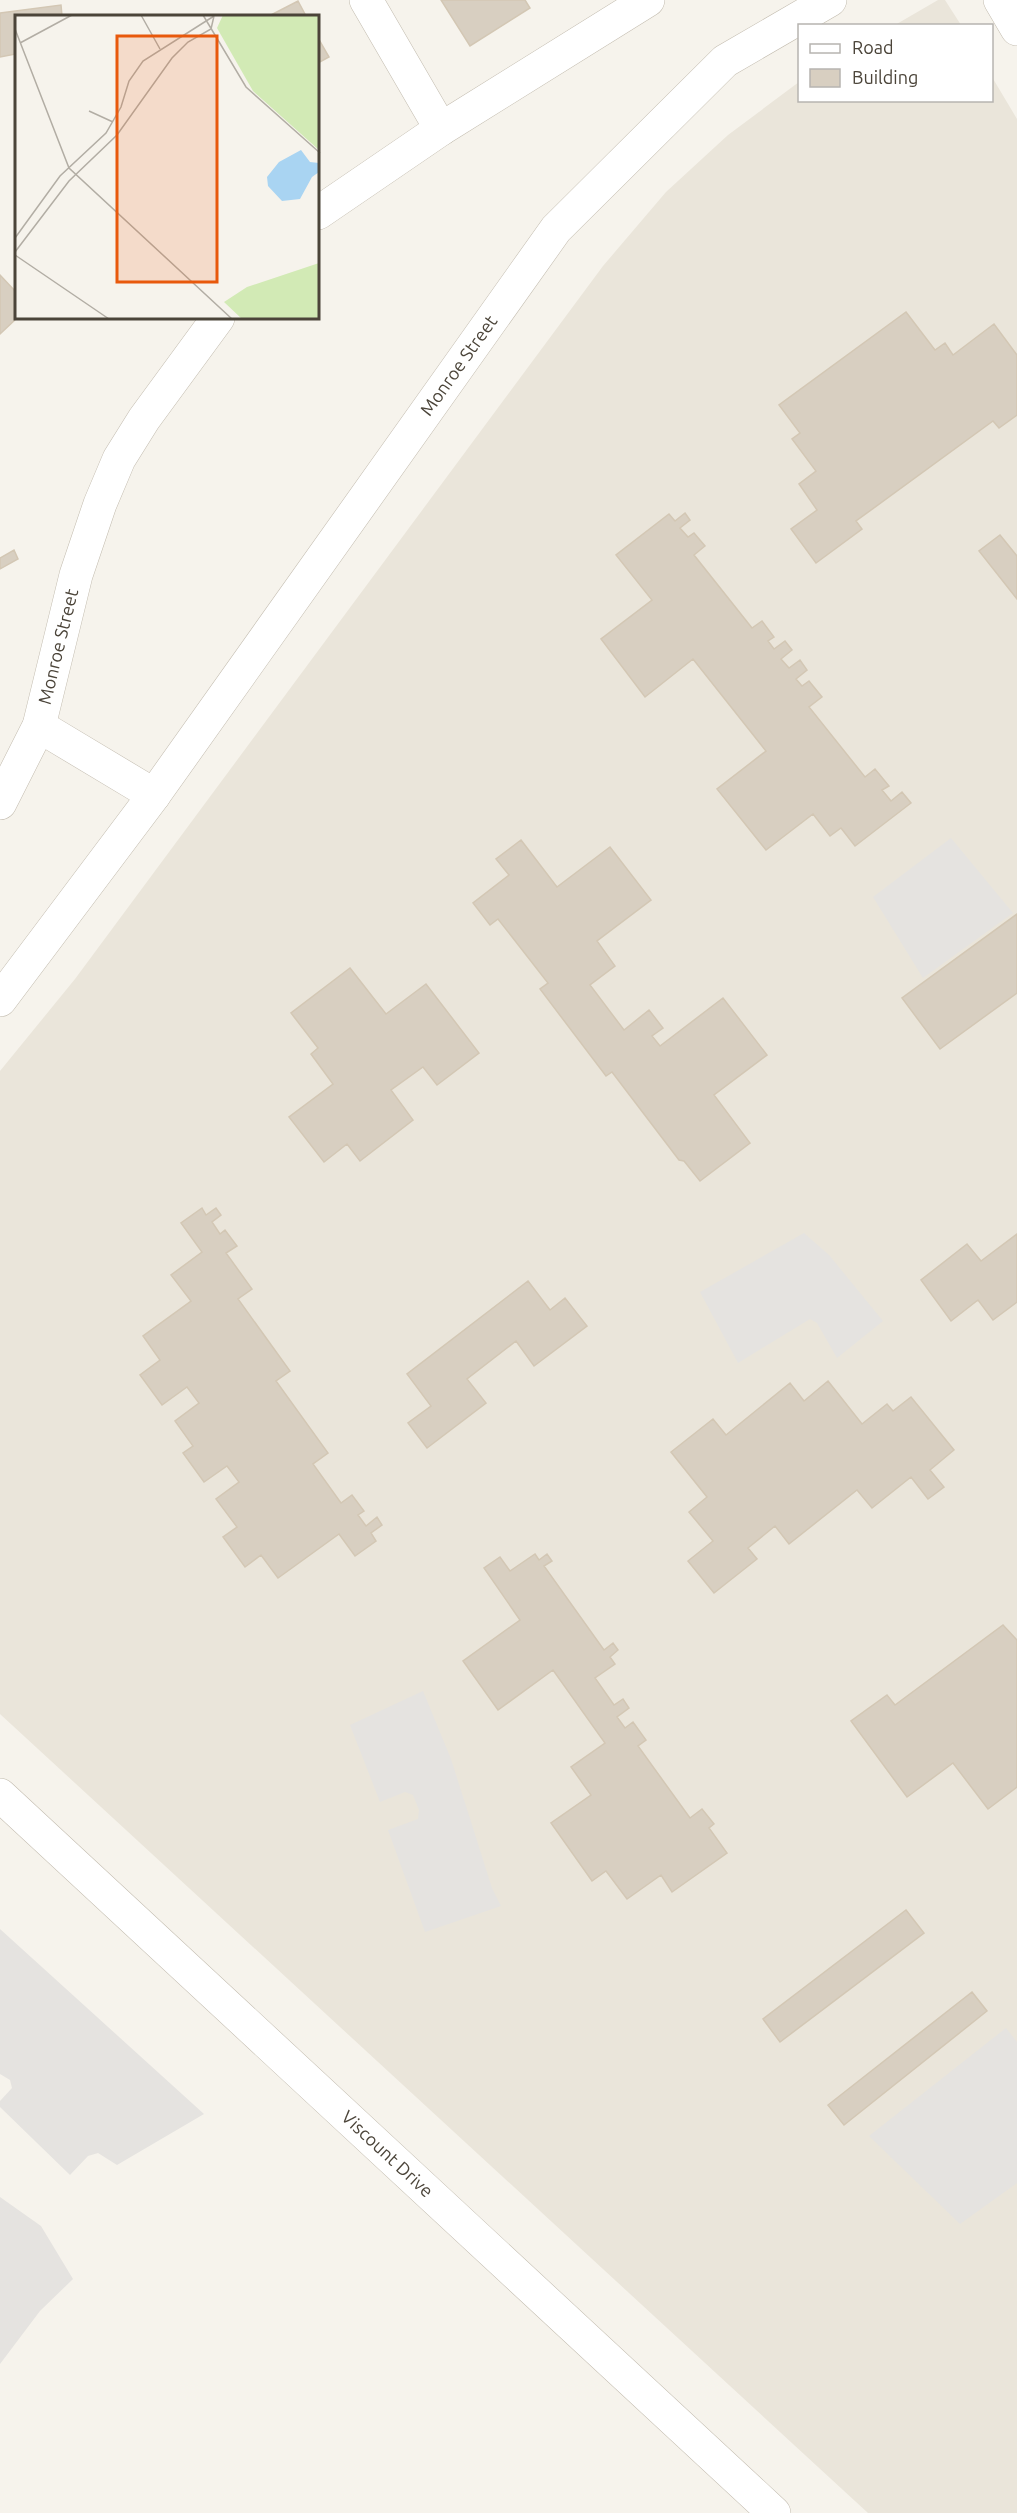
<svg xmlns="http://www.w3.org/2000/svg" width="1017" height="2513" viewBox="0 0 1017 2513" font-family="Ubuntu,sans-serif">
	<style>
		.residential { fill: #eae5da }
		.parking { fill: #e5e3e0 }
		.building { fill: #d8cfc1; stroke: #d3c7b4; stroke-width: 1.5 }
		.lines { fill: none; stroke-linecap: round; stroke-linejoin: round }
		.minor-casing { stroke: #c2bbae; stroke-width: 34 }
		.minor { stroke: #fff; stroke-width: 33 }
		.labels { text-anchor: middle; stroke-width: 6; stroke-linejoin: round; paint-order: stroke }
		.street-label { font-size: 18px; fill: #4b4439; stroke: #fff }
		.inset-road { fill: none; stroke: #b2ada4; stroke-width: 1.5 }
		.view { fill: #e8590c; fill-opacity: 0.15; stroke: #e8590c; stroke-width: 3 }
		.inset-edge { fill: none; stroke: #4b4439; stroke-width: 3 }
	</style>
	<rect width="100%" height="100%" fill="#f6f3ec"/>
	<path class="residential" d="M938 0H945L961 25H895Z
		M992 77 1017 119V2513H868L0 1714V1071L75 979 603 266 666 192 728 135 799 82 800 100H992Z"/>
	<path class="parking" d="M951 838 1013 913 923 978 873 897Z
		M804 1233 829 1255 883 1321 837 1358 817 1323 810 1319 738 1363 700 1292Z
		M423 1691 451 1759 492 1888 501 1906 425 1932 388 1830 418 1819 419 1810 413 1795 405 1792 380 1802 350 1725Z
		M0 1929 204 2114 117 2165 98 2153 88 2156 70 2175 0 2107V2101L12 2088 10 2080 0 2074Z
		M1006 2028 1017 2042V2183L960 2224 869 2136Z
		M0 2197 41 2226 73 2279 40 2311 0 2364Z"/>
	<path class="building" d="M441 0H525L530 8 470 46Z
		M298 1 306 16H269Z
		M61 5 62 16H16V54L0 57V13Z
		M318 38 329 57 318 63Z
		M0 275 16 292 17 318 0 334Z
		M906 312 935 350 945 343 953 355 994 324 1017 355V415L999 428 993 421 856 521 862 529 816 563 791 529 817 510 799 484 816 471 792 439 800 433 779 405Z
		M685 513 690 520 680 528 688 537 694 533 705 546 694 555 752 628 762 621 774 637 768 641 774 649 785 641 792 650 781 659 789 668 800 660 807 670 796 679 802 686 809 681 822 697 809 707 865 777 875 769 889 786 882 790 891 801 902 792 911 803 855 846 841 828 830 836 813 814 766 850 717 789 766 751 693 659 645 697 601 639 652 600 616 555 669 514 675 521Z
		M1000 535 1017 556V599L979 551Z
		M14 550 18 559 0 569V558Z
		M521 840 557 887 610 847 651 900 597 941 615 966 590 985 624 1030 649 1010 663 1028 652 1036 660 1046 723 998 767 1055 714 1095 750 1143 700 1181 684 1161 679 1160 612 1072 606 1076 540 989 548 983 498 919 490 925 473 903 509 875 496 859Z
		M1017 914V993L940 1049 902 998Z
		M350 968 386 1014 426 984 479 1053 437 1085 423 1067 391 1090 413 1120 360 1161 347 1144 324 1162 289 1117 333 1084 311 1054 318 1048 291 1013Z
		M202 1208 206 1215 216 1208 221 1215 212 1222 220 1234 225 1230 237 1246 226 1253 252 1289 238 1299 290 1371 276 1381 328 1453 313 1464 341 1503 352 1495 364 1511 358 1515 366 1526 377 1517 382 1525 371 1533 376 1541 355 1556 339 1534 278 1578 261 1555 245 1567 223 1537 237 1527 216 1499 239 1482 227 1466 204 1482 183 1453 193 1446 175 1421 199 1403 187 1387 162 1405 140 1375 160 1360 143 1336 191 1301 171 1275 202 1252 181 1223Z
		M1017 1234V1302L993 1320 978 1300 951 1321 921 1280 967 1244 981 1261Z
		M528 1281 550 1310 565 1298 587 1326 534 1366 516 1341 467 1379 486 1403 427 1448 408 1423 431 1406 407 1374Z
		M828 1381 862 1424 887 1404 893 1411 911 1397 954 1450 930 1470 944 1487 928 1499 911 1477 872 1508 857 1490 789 1544 775 1526 748 1548 757 1559 714 1593 688 1561 713 1541 689 1512 707 1497 671 1452 713 1419 726 1435 790 1383 804 1401Z
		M535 1554 539 1560 547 1554 552 1561 544 1566 604 1650 613 1643 618 1650 610 1657 615 1664 595 1678 614 1705 623 1699 629 1708 617 1717 625 1728 633 1722 646 1740 638 1746 690 1818 702 1809 714 1824 709 1828 727 1853 672 1892 661 1875 627 1899 606 1871 592 1881 551 1823 591 1795 571 1767 605 1743 553 1670 498 1710 463 1661 520 1620 484 1568 500 1557 510 1571Z
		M1003 1625 1017 1640V1787L988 1809 953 1763 907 1797 851 1721 887 1695 895 1705Z
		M906 1910 924 1933 780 2042 763 2019Z
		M972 1992 987 2011 844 2125 828 2105Z"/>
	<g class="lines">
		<defs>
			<g id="minor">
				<path d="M366 0 441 129"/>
				<path d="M1000 0 1017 29"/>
				<path d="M318 213 441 129 648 0"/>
				<path d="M39 726 154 795"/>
				<path id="s1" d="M0 803 39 726 76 575 100 504 119 459 144 419 218 318"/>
				<path id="s2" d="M0 1000 154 795 556 229 725 61 830 0"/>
				<path id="s3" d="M0 1795 774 2513"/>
			</g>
		</defs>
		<use href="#minor" class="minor-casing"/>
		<use href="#minor" class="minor"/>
	</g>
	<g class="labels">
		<g class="street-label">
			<text dy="6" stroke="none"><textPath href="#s2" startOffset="783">Monroe Street</textPath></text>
			<text dy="6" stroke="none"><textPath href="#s1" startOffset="168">Monroe Street</textPath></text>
			<text dy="6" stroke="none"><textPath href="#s3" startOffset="528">Viscount Drive</textPath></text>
		</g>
	</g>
	<g transform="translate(15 15)">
		<rect width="304" height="304" fill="#f6f3ec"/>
		<path d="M304 0V135L238 76 202 13 208 0ZM304 248V304H227L209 287 232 272Z" fill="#d2eab5"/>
		<path d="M286 135 295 147 304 148V157L297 162 285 184 267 186 253 171 252 162 264 147Z" fill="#a9d4f2"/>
		<path class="inset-road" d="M126 0 145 34M188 0 231 72 305 138M0 14 54 153 217 304M5 28 57 0M74 96 98 107M0 223 45 161 91 118 106 92 114 66 128 46 199 1M0 237 54 166 102 120 157 43 173 27 196 14 199 1M0 240 94 304"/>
		<path class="view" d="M102 21H202V267H102Z"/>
		<rect width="304" height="304" class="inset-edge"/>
	</g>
	<rect x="798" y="24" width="195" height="78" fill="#ffffff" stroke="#b7b4b0" stroke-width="1.5"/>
	<rect x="810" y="44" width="30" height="9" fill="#ffffff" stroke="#b7b4b0" stroke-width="1.5"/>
	<text x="852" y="54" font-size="18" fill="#4b4439">Road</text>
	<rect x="810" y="69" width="30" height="18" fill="#d8cfc1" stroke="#b7b4b0" stroke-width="1.5"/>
	<text x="852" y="84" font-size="18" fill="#4b4439">Building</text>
</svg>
